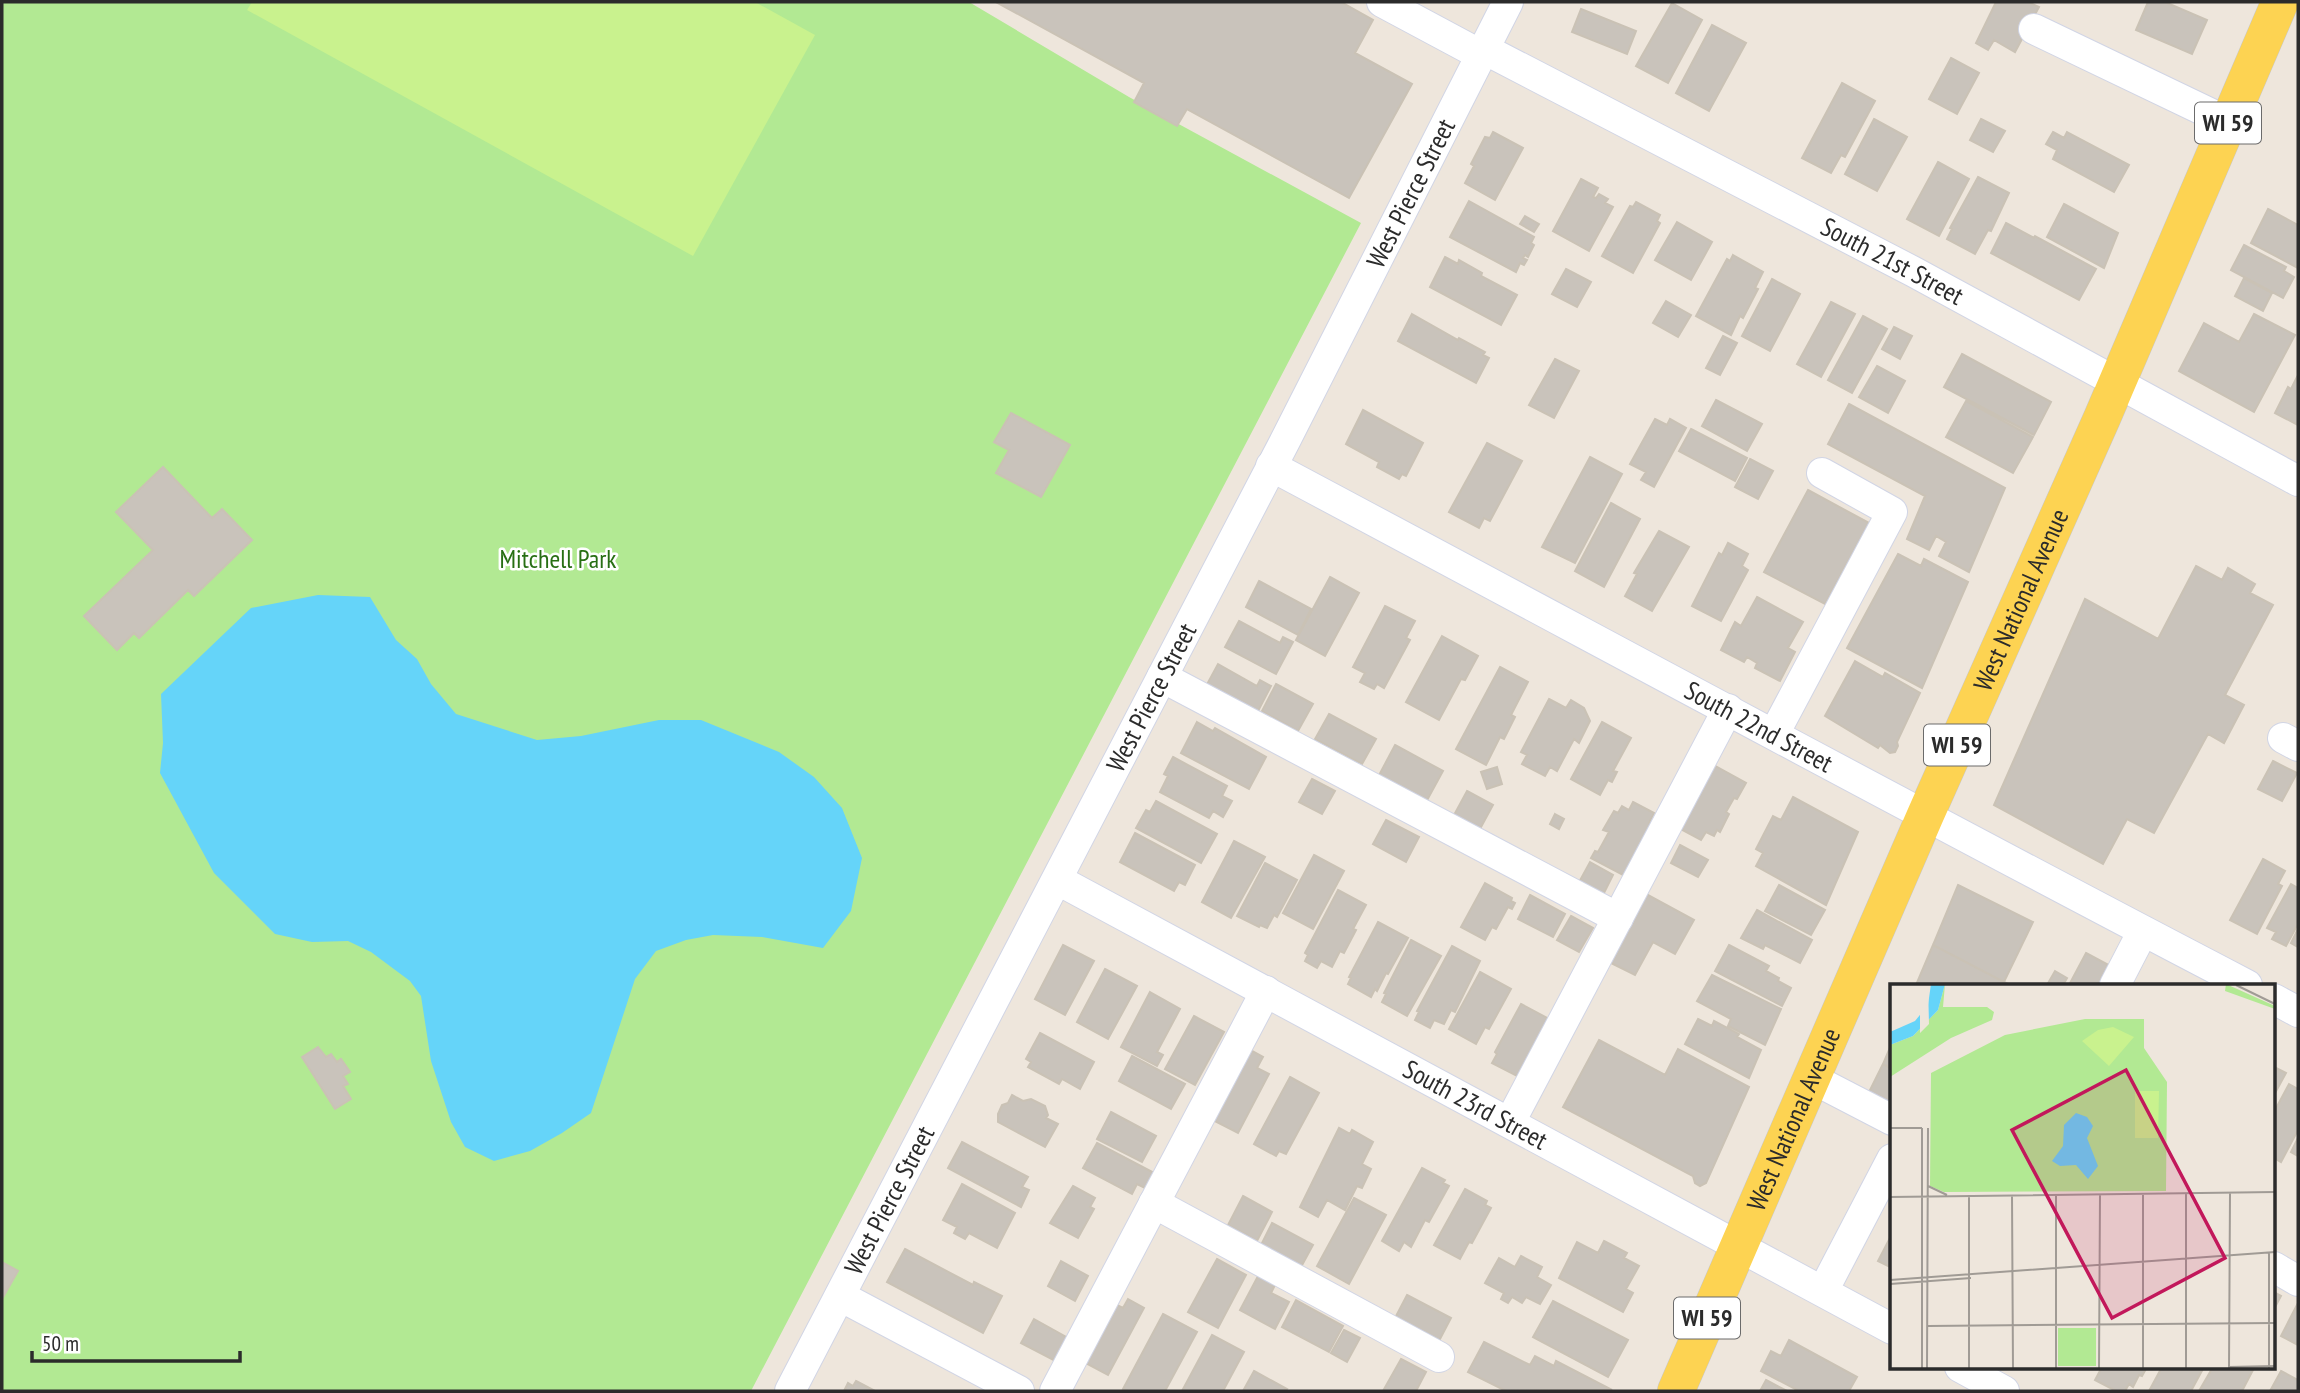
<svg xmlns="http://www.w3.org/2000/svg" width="2300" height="1393" viewBox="0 0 2300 1393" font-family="'PT Sans Narrow',sans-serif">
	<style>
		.green { fill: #b2e993 }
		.pitch { fill: #c9f28e }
		.water { fill: #65d4f9 }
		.building { fill: #c9c3bb; stroke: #cac2b5; stroke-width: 2 }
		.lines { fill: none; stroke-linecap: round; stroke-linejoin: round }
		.minor-casing { stroke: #d1d5e5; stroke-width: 32 }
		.major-casing { stroke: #c8c8c8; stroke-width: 38 }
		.minor { stroke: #fff; stroke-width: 30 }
		.major { stroke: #fdd352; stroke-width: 37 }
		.labels { text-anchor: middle; stroke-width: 5; stroke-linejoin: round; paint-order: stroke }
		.shield { fill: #fff; stroke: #6b6b6b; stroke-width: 2 }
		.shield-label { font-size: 24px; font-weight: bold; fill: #2b2b2b }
		.street-label { font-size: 26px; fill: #2b2b2b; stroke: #fff }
		.park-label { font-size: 26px; fill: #286f14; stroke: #fff }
		.inset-road { fill: none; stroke: #a09b95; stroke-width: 2 }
		.view { fill: #c2185b; fill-opacity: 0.15; stroke: #c2185b; stroke-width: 3.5 }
		.inset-edge { fill: none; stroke: #2b2b2b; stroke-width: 3.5 }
	</style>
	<rect width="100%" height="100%" fill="#eee6dc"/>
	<path class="green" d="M2 2H969L1129 97 1361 223 751 1391H2Z"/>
	<path class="pitch" d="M252 2H755L815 35 693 256 247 10Z"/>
	<path class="water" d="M318 595 370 597 396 640 417 659 431 684 456 714 537 740 581 736 659 720H701L779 752 814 777 842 808 862 858 851 911 823 948 762 937 713 935 686 940 656 951 635 979 591 1113 562 1133 530 1151 494 1161 465 1147 451 1122 431 1061 421 996 410 981 371 952 348 941 312 942 275 934 214 873 160 773 163 743 161 694 251 608Z"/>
	<path class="building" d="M996 2H1341L1373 20 1355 53 1412 84 1349 198 1187 109 1177 126 1134 102 1144 83Z
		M1996 2H2028L2039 7 2015 52 1994 40 1988 50 1976 43Z
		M2148 2H2165L2207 20 2192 54 2136 30Z
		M1672 3 1702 20 1668 83 1636 66Z
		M1581 9 1636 31 1627 54 1572 32Z
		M1712 25 1746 43 1709 111 1676 93Z
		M1951 58 1979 73 1957 114 1929 99Z
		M1842 83 1875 101 1845 157 1841 155 1831 173 1802 158Z
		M1874 119 1907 137 1877 191 1845 174Z
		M1981 119 2005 131 1993 152 1970 140Z
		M1493 132 1523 148 1495 200 1465 183 1474 166 1471 164 1485 137 1490 138Z
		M2053 132 2064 138 2067 132 2129 165 2114 192 2053 159 2057 150 2046 144Z
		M1938 162 1969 179 1939 236 1907 219Z
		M1978 177 2009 193 1991 231 1988 230 1975 254 1947 239 1952 229 1950 228Z
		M1581 179 1598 188 1593 197 1596 198 1599 194 1608 199 1605 203 1613 207 1589 251 1553 231Z
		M1469 201 1534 237 1531 243 1534 245 1528 257 1525 255 1523 258 1527 260 1524 265 1520 263 1516 272 1450 237Z
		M1636 202 1660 215 1657 221 1660 223 1633 273 1602 256 1630 206 1633 207Z
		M2064 204 2118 233 2104 268 2047 237Z
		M2268 209 2298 225V268L2251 243Z
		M1525 216 1539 224 1534 232 1520 224Z
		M1677 222 1712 242 1691 280 1655 260Z
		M2006 223 2034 238 2035 236 2096 269 2079 300 1991 253Z
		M2244 245 2286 267 2284 271 2294 277 2283 298 2231 270Z
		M1733 255 1763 272 1755 288 1758 289 1743 318 1740 316 1731 335 1696 316 1727 259 1730 261Z
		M1445 257 1458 264 1459 260 1482 273 1481 276 1517 295 1501 325 1430 287Z
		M1566 269 1591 282 1577 307 1552 294Z
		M2244 278 2272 293 2263 311 2235 296Z
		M1772 279 1800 294 1770 351 1742 336Z
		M1666 301 1691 315 1678 337 1653 323Z
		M1831 302 1855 314 1821 377 1797 364Z
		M1412 314 1458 340 1459 338 1485 352 1483 355 1489 358 1476 383 1398 341Z
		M2254 314 2295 335 2254 412 2179 371 2204 323 2239 342Z
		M1863 316 1887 329 1852 393 1828 380Z
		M1894 327 1912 336 1900 359 1882 349Z
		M1723 336 1737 343 1720 375 1706 368Z
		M1962 354 2051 402 2034 435 1944 387Z
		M1555 359 1579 371 1554 418 1529 405Z
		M1877 366 1905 381 1888 413 1859 397Z
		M2297 377 2298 378V425L2275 413 2288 387 2291 389Z
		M1716 400 1762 424 1747 451 1702 426Z
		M1966 401 2033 437 2013 473 1946 437Z
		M1849 404 2005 488 1969 572 1939 556 1946 542 1936 536 1929 550 1907 539 1925 496 1828 444Z
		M1363 410 1423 443 1406 476 1402 474 1399 479 1377 467 1379 462 1346 444Z
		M1011 413 1070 445 1041 497 996 473 1009 450 994 442Z
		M1655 419 1667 425 1670 419 1686 428 1654 487 1641 480 1646 472 1630 464Z
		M1691 429 1747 458 1735 481 1679 451Z
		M1487 443 1522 461 1490 521 1484 518 1479 528 1449 512Z
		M1590 457 1622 474 1575 563 1542 547Z
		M1750 459 1773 471 1758 499 1735 487Z
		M163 467 212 518 222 509 252 540 194 596 188 590 139 638 134 633 117 650 84 616 153 550 116 512Z
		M1808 490 1869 523 1825 604 1764 572Z
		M1611 503 1640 519 1604 587 1575 571Z
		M1659 531 1689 547 1652 611 1625 596 1637 574 1634 573Z
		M1728 543 1748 554 1742 566 1748 570 1721 621 1692 606 1719 553 1722 555Z
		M1898 554 1921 566 1924 559 1968 582 1922 688 1847 648Z
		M2196 566 2222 580 2228 568 2255 584 2250 593 2273 605 2225 695 2244 705 2224 743 2208 734 2154 833 2127 819 2103 864 1994 805 2085 599 2158 639Z
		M1330 577 1359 593 1325 656 1296 640Z
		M1259 581 1311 609 1298 635 1246 607Z
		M1757 597 1803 622 1788 648 1795 652 1780 681 1755 668 1757 663 1747 657 1744 662 1721 650 1735 622 1741 626Z
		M1385 606 1415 621 1406 638 1410 640 1384 688 1377 684 1374 689 1360 682 1365 673 1353 667Z
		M1239 621 1280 643 1283 637 1293 642 1276 674 1225 647Z
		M1442 636 1478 656 1465 680 1461 679 1439 720 1406 702Z
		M1855 661 1883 677 1885 673 1920 693 1897 742 1898 746 1895 752 1890 753 1880 745 1878 748 1825 716Z
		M1218 664 1257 686 1260 680 1271 686 1256 715 1205 688Z
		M1500 667 1528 682 1511 715 1515 717 1504 739 1500 737 1486 765 1456 749Z
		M1276 684 1313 704 1298 731 1262 711Z
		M1549 699 1566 708 1571 700 1584 708 1590 721 1579 743 1574 739 1557 771 1550 767 1545 776 1522 764 1527 755 1521 752Z
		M1329 714 1376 739 1362 764 1315 739Z
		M1197 722 1213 731 1215 728 1266 757 1249 789 1181 753Z
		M1602 722 1631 738 1613 771 1617 772 1612 782 1608 780 1600 795 1571 779Z
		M1395 745 1443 771 1425 804 1377 779Z
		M1173 757 1227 786 1222 796 1232 801 1223 817 1213 811 1209 818 1160 792 1168 776 1164 774Z
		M2273 761 2297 773 2282 801 2258 789Z
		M1710 763 1746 783 1737 799 1734 798 1726 812 1729 814 1720 832 1717 830 1714 836 1706 832 1701 840 1677 827Z
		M1497 767 1502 784 1487 789 1481 772Z
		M1312 779 1335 791 1322 814 1299 802Z
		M1467 791 1493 805 1480 829 1454 815Z
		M1793 797 1858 832 1826 905 1756 866 1763 853 1756 849 1773 816 1781 820Z
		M1156 801 1217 834 1201 863 1136 828 1146 810 1150 812Z
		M1633 802 1654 813 1649 823 1653 825 1623 875 1591 858 1595 851 1598 852 1609 832 1603 830 1614 811 1618 813 1622 806 1629 810Z
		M1555 814 1564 819 1559 829 1550 824Z
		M1386 820 1419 837 1406 862 1373 844Z
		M1135 833 1195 865 1185 885 1179 882 1174 891 1120 862Z
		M1234 841 1265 857 1231 918 1202 902Z
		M1680 845 1708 860 1698 877 1671 863Z
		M1314 855 1344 871 1313 929 1283 913Z
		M2263 859 2285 871 2278 884 2282 886 2257 934 2230 920Z
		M1590 862 1613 875 1602 897 1578 884Z
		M1265 863 1297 880 1277 917 1274 915 1267 928 1260 925 1259 927 1237 916Z
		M1485 883 1512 898 1511 901 1515 903 1512 909 1508 907 1496 929 1492 927 1485 940 1461 927Z
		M2291 884 2298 888V924L2286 946 2272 939 2276 932 2267 928Z
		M1779 885 1825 910 1811 935 1765 911Z
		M1958 885 2033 922 2004 982 1933 945Z
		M1338 890 1366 905 1353 929 1356 930 1344 953 1340 951 1332 967 1321 961 1317 968 1305 961 1308 955 1305 953Z
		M1646 894 1694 920 1675 954 1653 942 1635 975 1609 962Z
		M1530 895 1565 914 1553 937 1518 919Z
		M1757 910 1812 940 1800 963 1765 945 1763 949 1741 938Z
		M1571 916 1593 928 1579 952 1557 940Z
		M1378 922 1408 938 1388 974 1386 973 1377 991 1375 989 1371 997 1348 984 1351 978 1349 977Z
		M2298 929V947L2291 943Z
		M1411 940 1441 956 1407 1016 1382 1002 1386 994 1384 993Z
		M1063 945 1094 961 1065 1015 1035 999Z
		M1729 945 1769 966 1766 971 1779 978 1778 981 1791 988 1782 1006 1715 971Z
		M1933 945 2004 982 2010 985H1916Z
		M1452 946 1480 961 1455 1012 1451 1010 1444 1024 1434 1020 1430 1028 1415 1020 1419 1012 1417 1011Z
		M2086 953 2114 968 2104 985H2069Z
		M1105 969 1137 986 1108 1039 1077 1022Z
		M2055 971 2067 978 2063 985H2047Z
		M1480 972 1511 989 1489 1029 1485 1027 1476 1044 1449 1029Z
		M1712 975 1781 1009 1765 1045 1728 1026 1731 1019 1697 1001Z
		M1150 992 1180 1009 1157 1052 1163 1055 1157 1066 1121 1047Z
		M1521 1004 1551 1020 1519 1077 1492 1063 1497 1054 1495 1052Z
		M1194 1016 1224 1032 1195 1085 1165 1069Z
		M1698 1019 1712 1026 1714 1021 1739 1034 1737 1037 1761 1050 1749 1078 1685 1044Z
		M1040 1033 1094 1062 1080 1089 1062 1079 1059 1084 1028 1067 1031 1062 1026 1059Z
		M1599 1040 1665 1075 1678 1049 1749 1087 1706 1183 1700 1186 1695 1183 1693 1176 1563 1107Z
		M1892 1043V1069L1883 1064Z
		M318 1047 326 1057 331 1054 337 1062 341 1059 350 1072 343 1076 348 1084 343 1086 351 1099 335 1109 302 1057Z
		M1247 1048 1263 1057 1257 1068 1269 1074 1238 1133 1209 1118Z
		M1132 1056 1185 1084 1171 1109 1119 1081Z
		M1883 1064 1892 1069V1105L1869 1092Z
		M2274 1067 2286 1073 2274 1095Z
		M1290 1077 1319 1093 1286 1154 1279 1151 1276 1156 1254 1144Z
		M2289 1084 2298 1089V1130L2281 1162 2274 1158V1112Z
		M1012 1095 1023 1101 1031 1099 1045 1106 1048 1115 1046 1118 1058 1124 1045 1147 998 1122V1114L1002 1105 1008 1103Z
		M1111 1112 1156 1136 1142 1162 1097 1139Z
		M1339 1128 1350 1134 1352 1130 1373 1142 1362 1164 1371 1169 1362 1188 1357 1186 1345 1210 1327 1200 1318 1217 1300 1207Z
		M2298 1138V1156L2291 1152Z
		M962 1142 1028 1177 1022 1187 1029 1190 1021 1207 948 1168Z
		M1097 1143 1156 1174 1147 1189 1137 1184 1132 1194 1083 1168Z
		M1422 1168 1445 1180 1443 1183 1449 1186 1429 1222 1425 1220 1411 1247 1404 1242 1399 1251 1382 1241Z
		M962 1184 1015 1213 997 1248 969 1233 965 1239 954 1233 957 1227 943 1220Z
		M1073 1186 1095 1198 1090 1207 1094 1209 1078 1238 1050 1223Z
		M1465 1189 1487 1201 1485 1205 1491 1208 1472 1243 1469 1242 1460 1259 1434 1245Z
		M1243 1196 1272 1212 1257 1241 1228 1225Z
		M1354 1198 1386 1215 1349 1284 1317 1266Z
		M1272 1223 1313 1245 1300 1269 1260 1247Z
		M1892 1234V1268L1878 1261Z
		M1604 1241 1627 1253 1624 1258 1639 1266 1626 1289 1633 1293 1623 1312 1559 1278 1577 1242 1598 1253Z
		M905 1249 973 1285 974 1282 1002 1296 983 1333 887 1282Z
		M1521 1256 1542 1267 1537 1277 1551 1285 1540 1304 1526 1297 1522 1303 1512 1297 1508 1303 1501 1299 1504 1293 1485 1283 1499 1258 1515 1267Z
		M1217 1259 1246 1275 1218 1328 1188 1312Z
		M1061 1261 1088 1276 1075 1301 1048 1286Z
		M2 1262 18 1271 2 1299Z
		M1258 1276 1275 1285 1271 1293 1289 1302 1275 1329 1240 1310Z
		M2274 1292 2281 1296 2274 1309Z
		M1407 1295 1451 1318 1439 1341 1395 1318Z
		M1128 1299 1144 1308 1108 1375 1082 1361 1113 1303 1123 1308Z
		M1296 1300 1343 1326 1329 1352 1282 1327Z
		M1553 1301 1628 1340 1608 1377 1533 1337Z
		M2298 1303V1345L2281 1336Z
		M1163 1314 1197 1332 1165 1391H1128L1123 1389Z
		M1034 1319 1075 1342 1063 1365 1021 1343Z
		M1344 1330 1360 1338 1347 1362 1331 1353Z
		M1212 1335 1244 1352 1223 1391H1182Z
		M1789 1340 1857 1377 1849 1391H1799L1761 1371 1771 1351 1781 1356Z
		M1484 1342 1530 1365 1535 1356 1554 1366 1556 1361 1612 1390 1506 1391 1468 1372Z
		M1401 1359 1426 1372 1416 1391H1383Z
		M2102 1367H2147L2142 1376 2139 1375 2133 1387 2129 1384 2125 1391H2116L2095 1380Z
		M2162 1367H2204L2191 1391H2149Z
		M2213 1367H2246L2253 1370 2242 1391H2199Z
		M1254 1371 1287 1389 1285 1391H1243Z
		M2281 1371 2298 1380V1391H2270Z
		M1766 1380 1787 1391H1760Z
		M856 1381 875 1391H844L848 1383 853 1386Z"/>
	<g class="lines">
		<defs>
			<g id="minor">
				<path d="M1382 2 1481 55"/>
				<path d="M2034 29 2228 122"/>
				<path id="s1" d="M1484 49 1914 272 2298 481"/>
				<path id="s2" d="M1271 466C1596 639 1920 815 2247 985"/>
				<path d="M1162 677 1618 918"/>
				<path d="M1774 734 1892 512 1822 473"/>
				<path d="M2283 738 2298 746"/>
				<path id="s3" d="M1058 880 1892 1329"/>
				<path d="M2115 985 2143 931"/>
				<path d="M2274 999 2298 1012"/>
				<path d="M1811 1078 1892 1120"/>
				<path d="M1510 1122 1728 709"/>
				<path d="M1154 1203 1439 1357"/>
				<path d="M2274 1267 2298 1281"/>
				<path d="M1823 1291 1892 1159"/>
				<path d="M840 1296 1019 1391"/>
				<path d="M1960 1367 2004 1391"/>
				<path id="s4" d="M790 1391 1286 439 1508 2"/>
				<path d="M1055 1391 1266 991"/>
			</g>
			<g id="major">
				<path id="s5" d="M1676 1391 1925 816 2102 418 2280 2"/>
			</g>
		</defs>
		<use href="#minor" class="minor-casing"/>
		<use href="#major" class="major-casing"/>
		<use href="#minor" class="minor"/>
		<use href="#major" class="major"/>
	</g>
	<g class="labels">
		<g class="shield">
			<rect x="2195" y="102.5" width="66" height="41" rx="5"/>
			<rect x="1924" y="724.5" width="66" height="41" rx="5"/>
			<rect x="1674" y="1297.5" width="66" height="41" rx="5"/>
		</g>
		<g class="shield-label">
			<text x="2228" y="131">WI 59</text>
			<text x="1957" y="753">WI 59</text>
			<text x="1707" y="1326">WI 59</text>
		</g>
		<g class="street-label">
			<text dy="9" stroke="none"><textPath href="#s4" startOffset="1349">West Pierce Street</textPath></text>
			<text dy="9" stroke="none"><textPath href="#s1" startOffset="460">South 21st Street</textPath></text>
			<text dy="9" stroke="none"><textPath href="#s5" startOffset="863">West National Avenue</textPath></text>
			<text dy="9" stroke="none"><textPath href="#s4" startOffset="782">West Pierce Street</textPath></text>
			<text dy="9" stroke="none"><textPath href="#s2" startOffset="553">South 22nd Street</textPath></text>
			<text dy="9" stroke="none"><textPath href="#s3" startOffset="474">South 23rd Street</textPath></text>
			<text dy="9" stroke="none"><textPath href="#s5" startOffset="296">West National Avenue</textPath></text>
			<text dy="9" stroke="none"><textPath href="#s4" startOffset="215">West Pierce Street</textPath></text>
		</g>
		<g class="park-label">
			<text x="558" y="568">Mitchell Park</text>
		</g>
	</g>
	<g transform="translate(1890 984)">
		<rect width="385" height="385" fill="#eee6dc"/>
		<path d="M55 0 53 23H97L104 28 102 36 61 54 0 93V61L23 52 48 26ZM336 0 385 22V25L335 7ZM195 35H254V64L277 98 276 207 54 208 40 202 41 89 115 51ZM168 344H206V382H168Z" fill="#b2e993"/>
		<path d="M223 43 244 53 219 82 192 57 208 46ZM245 107H269L268 154H245Z" fill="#c9f28e"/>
		<path d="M41 0H55L48 26 23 52 0 61V48L25 37 38 21ZM186 129 197 133 203 142 197 154 208 182 198 195 186 181 170 182 162 177 173 162 174 141Z" fill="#65d4f9"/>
		<path d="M38 0 39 40 30 49V27L37 16Z" fill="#eee6dc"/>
		<path class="inset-road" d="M346 1 385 20M0 144H32M38 202 57 211M253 210V385M122 211 123 385M0 213 385 208M0 296 385 268M0 300 81 294M38 342 385 339M339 383 385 382M32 385V144M37 385 38 144M79 385V211M166 385V211M209 385 210 210M296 385V209M339 385 340 209M379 385V269"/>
		<path class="view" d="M236 86 335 274 222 334 122 146Z"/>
		<rect width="385" height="385" class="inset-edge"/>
	</g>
	<rect width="2300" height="1393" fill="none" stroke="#2b2b2b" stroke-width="7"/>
	<path d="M32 1351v10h208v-10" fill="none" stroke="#2b2b2b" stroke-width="3.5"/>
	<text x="42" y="1351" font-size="21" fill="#2b2b2b" stroke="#ffffff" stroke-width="5" paint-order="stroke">50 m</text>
</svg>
